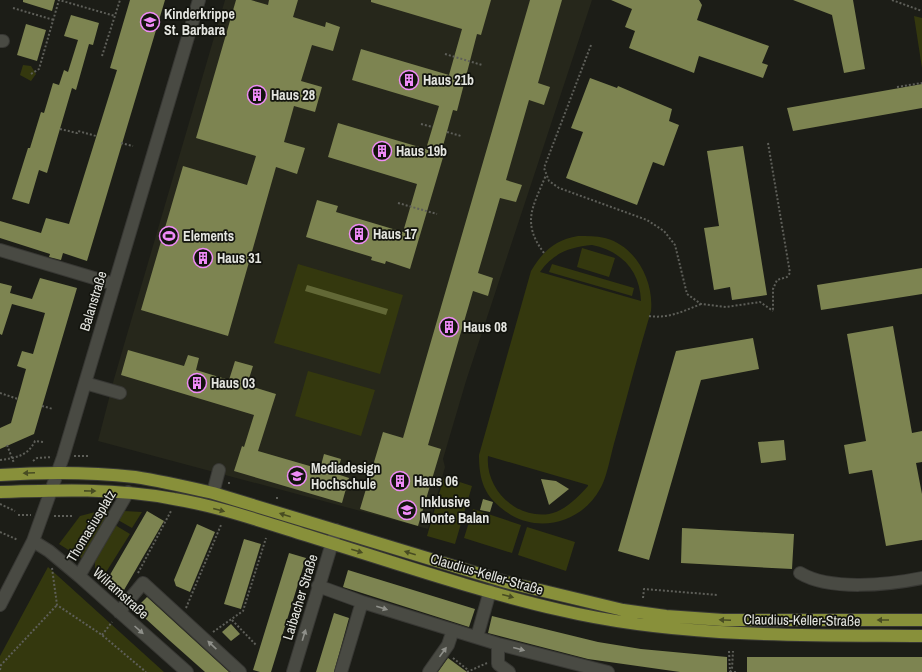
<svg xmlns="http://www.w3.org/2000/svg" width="922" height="672" viewBox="0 0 922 672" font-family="'Archivo Narrow',sans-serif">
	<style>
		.built { fill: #26271b }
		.green { fill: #34380e; fill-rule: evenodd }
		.water { fill: #626836 }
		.building { fill: #7d8451 }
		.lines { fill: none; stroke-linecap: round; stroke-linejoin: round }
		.minor-casing { stroke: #383834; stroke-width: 14 }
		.major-casing { stroke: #383834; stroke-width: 14 }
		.path { stroke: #5e5f59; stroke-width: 2; stroke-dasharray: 2 2; stroke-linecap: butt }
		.minor { stroke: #494a43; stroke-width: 12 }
		.major { stroke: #88903a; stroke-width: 12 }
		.oneway { fill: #484c22 }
		.oneway2 { fill: #8f908a }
		.labels { text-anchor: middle; stroke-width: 3.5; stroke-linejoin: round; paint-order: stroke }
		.poi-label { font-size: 14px; font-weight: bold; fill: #e4e5e0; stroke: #13140e; text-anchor: start }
		.street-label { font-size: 14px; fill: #e4e5e0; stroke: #13140e }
	</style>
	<rect width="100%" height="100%" fill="#1c1d17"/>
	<path class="built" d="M225 0H592L466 381 443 459 445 467 428 529 98 441 114 379Z"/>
	<path class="green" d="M914 16 922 18V68Z
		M23 65 31 66 36 74 31 81 20 75Z
		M578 236C587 236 596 236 605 238 636 246 654 281 651 311 638 354 627 397 615 440 611 453 607 478 600 489 583 521 542 533 511 515 486 499 479 484 479 455L531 271C543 251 555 240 578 236ZM592 245C621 251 640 270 641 301L540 272C553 253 570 247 592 245ZM488 456 588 485V486C578 497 565 511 549 514 515 519 485 488 488 456Z
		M582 248 615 258 609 277 577 267Z
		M298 264 403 295 380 374 274 343Z
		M552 264 634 288 632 296 549 272Z
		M308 371 375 390 361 436 295 416Z
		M444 477 472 486 455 544 427 536Z
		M473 509 521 525 512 553 464 538Z
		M103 510 112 512 83 559 59 544 80 516Z
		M124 511 142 512 132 528 118 520Z
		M115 525 130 534 103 577 95 568V558Z
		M527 527 575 542 566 571 518 555Z
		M48 567 164 672H0V656Z"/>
	<path class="water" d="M307 285 388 309 386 315 305 291Z"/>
	<path class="building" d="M23 0H55L52 11 23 2Z
		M130 0H165L87 261 63 253 61 260 49 257 50 254 0 238V221L41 233 46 218 69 224 117 70 110 68Z
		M236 0H251L268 5 269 0H298L293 17 325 27 326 22 340 27 333 51 312 45 301 81 322 87 315 112 294 106 284 142 305 148 297 174 276 167 228 336 141 310 183 166 247 185 256 156 196 138Z
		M371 0H491L481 35 477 34 457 111 453 110 441 153 444 154 410 269 386 261 385 264 371 260 372 257 306 237 317 200 338 206 336 212 403 232 417 184 328 157 338 123 426 149 439 106 352 80 361 49 449 75 462 29 371 2Z
		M530 0H562L538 83 550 87 544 105 529 100 506 180 522 185 516 202 500 198 478 273 493 278 488 296 473 291 428 445 441 449 418 526 360 509 383 432 403 438Z
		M611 0H699L702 5 697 20 769 46 762 63 768 65 763 78 699 56 694 73 629 48 635 31 625 27 632 9Z
		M793 0H853L865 69 844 73 832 15Z
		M71 15 99 23 93 45 89 44 76 90 72 88 47 173 39 170 29 204 12 199 28 148H30L41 112 44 113 53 83 59 85 64 70 68 72 78 40 64 36Z
		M26 24 46 30 37 61 17 55Z
		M590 78 617 88 618 86 672 109 669 121 679 125 664 166 653 162 637 205 566 178 583 132 571 128Z
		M922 84V108L793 131 787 108Z
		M743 146 767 295 732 300 730 287 714 290 704 228 719 226 707 151Z
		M922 268V294L821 310 817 285Z
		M40 278 77 288 34 434 0 449V428L11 423 26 369 17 366 22 351 33 354 45 313 12 304 2 335 0 334V283L12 286 10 293 32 299Z
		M893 326 912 433 922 431V462L916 463 922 494V540L886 546 872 470 849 474 844 445 866 441 847 334Z
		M753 338 759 369 701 380 649 560 618 551 676 351Z
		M128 350 184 366 188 355 199 358 196 370 229 380 235 361 253 366 247 385 276 394 258 451 320 469 324 454 341 459 337 474 349 478 342 503 234 471 242 446 244 447 254 415 121 375Z
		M784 440 786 460 761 463 758 442Z
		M541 479 556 481 569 489 549 505Z
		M483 499 493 502 490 512 480 510Z
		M147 511 164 521 124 590 107 580Z
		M197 524 215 532 190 592 176 586 174 580Z
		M682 528 794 534 792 569 681 563Z
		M244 539 261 544 241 609 224 604Z
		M289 553 306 558 271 672H260L253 670Z
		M348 570 475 609 469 627 343 587Z
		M147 597 229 672H205L169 640 135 609Z
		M334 613 349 618 334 672H316Z
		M492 616 598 642 641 649 727 657V672H680L588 659 488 633Z
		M231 624 240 634 231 641 222 632Z
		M747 657H922V672H747Z
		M448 658 467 672H438Z"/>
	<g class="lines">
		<defs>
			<path id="minor" d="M0 41H3
				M0 250 114 284
				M85 383 120 393
				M213 493 219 470
				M33 541 49 551 79 576 187 672
				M800 573C830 591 888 585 922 578
				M79 576 128 492
				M318 586 362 602 498 644 608 672
				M0 605 33 541 63 457 199 0
				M119 612 143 583 240 672
				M477 637 490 591
				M498 644V664L509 672
				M293 672 336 530
				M341 672 362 602
				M429 672 448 645 453 630"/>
			<path id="major" d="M0 475C45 472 90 472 135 477 161 481 187 487 213 493L506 582 623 610 666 616 723 620H922
				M0 492C58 490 117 488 174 499 217 506 260 521 302 534 387 560 473 590 560 610 679 638 801 635 922 636"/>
		</defs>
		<use href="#minor" class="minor-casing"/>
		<use href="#major" class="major-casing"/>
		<path class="path" d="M892 0 922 11
			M13 8 54 20
			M591 45 544 168 549 181 559 188 647 220 664 231 675 245 687 294 701 304 726 307 760 302 773 311
			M445 54 482 65
			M102 56 120 0
			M31 74 39 69 59 0 115 16
			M897 87 922 83
			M421 124 433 127
			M60 129 77 133 78 131 96 136
			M447 132 461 136
			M121 143 133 146
			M768 143 790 273 787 277 777 280 773 289V311
			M398 203 437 214
			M544 253C521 222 533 207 546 175
			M649 316C668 319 684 311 701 304
			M0 393 18 399
			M42 406 53 409
			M7 445 14 463
			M74 456H89
			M0 460C15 458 28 456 35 441L43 442
			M33 461 37 458 52 457
			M229 484V482
			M277 499V497
			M0 504 15 511
			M18 515H31
			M54 516H72
			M0 532 18 540
			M52 568 57 605 102 635 146 672
			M138 573 171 511
			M643 598 644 589 718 595
			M186 608 221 525
			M232 620 257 646
			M213 632 243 611 266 538
			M102 635 112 622
			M729 651 730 672
			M453 658 468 670
			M0 670 1 665 57 605
			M467 672 487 663
			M730 672 732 669 733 651
			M730 672H738"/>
		<use href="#minor" class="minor"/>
		<use href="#major" class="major"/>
	</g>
	<defs><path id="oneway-solid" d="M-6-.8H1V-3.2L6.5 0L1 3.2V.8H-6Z"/></defs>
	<g class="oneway">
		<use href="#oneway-solid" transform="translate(29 473) rotate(178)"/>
		<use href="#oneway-solid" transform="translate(90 491) rotate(1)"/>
		<use href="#oneway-solid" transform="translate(219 510) rotate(15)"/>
		<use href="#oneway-solid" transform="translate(285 515) rotate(-163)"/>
		<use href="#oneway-solid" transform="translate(357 551) rotate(17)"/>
		<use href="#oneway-solid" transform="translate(410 553) rotate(-163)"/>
		<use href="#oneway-solid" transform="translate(508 596) rotate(15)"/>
		<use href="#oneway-solid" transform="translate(725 620) rotate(-178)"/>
		<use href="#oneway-solid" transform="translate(883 620) rotate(180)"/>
	</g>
	<g class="oneway2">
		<use href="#oneway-solid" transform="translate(382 608) rotate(17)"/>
		<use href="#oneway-solid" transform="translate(139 630) rotate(42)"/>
		<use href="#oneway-solid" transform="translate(304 635) rotate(-73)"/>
		<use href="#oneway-solid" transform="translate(212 645) rotate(-137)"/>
		<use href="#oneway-solid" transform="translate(519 649) rotate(15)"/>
		<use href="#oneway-solid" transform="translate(443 652) rotate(-54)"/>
	</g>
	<defs>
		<symbol id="school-ring" viewBox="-11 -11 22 22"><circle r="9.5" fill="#13140e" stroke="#ef8bf7" stroke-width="1.5"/><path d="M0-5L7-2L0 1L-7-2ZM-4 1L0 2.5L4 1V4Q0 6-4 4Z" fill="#ef8bf7"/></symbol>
		<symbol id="building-ring" viewBox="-11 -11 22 22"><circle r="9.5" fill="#13140e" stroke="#ef8bf7" stroke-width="1.5"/><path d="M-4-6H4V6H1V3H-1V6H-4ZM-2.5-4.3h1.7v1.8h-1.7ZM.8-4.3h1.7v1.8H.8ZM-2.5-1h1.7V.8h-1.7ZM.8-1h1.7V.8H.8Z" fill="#ef8bf7"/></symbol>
		<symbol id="stadium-ring" viewBox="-11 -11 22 22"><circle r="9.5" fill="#13140e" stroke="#ef8bf7" stroke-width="1.5"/><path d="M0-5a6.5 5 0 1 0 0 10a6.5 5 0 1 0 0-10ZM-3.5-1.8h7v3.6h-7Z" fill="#ef8bf7"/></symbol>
		<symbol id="university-ring" viewBox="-11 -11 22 22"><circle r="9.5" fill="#13140e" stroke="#ef8bf7" stroke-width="1.5"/><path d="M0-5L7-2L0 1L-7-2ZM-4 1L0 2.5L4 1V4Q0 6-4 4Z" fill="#ef8bf7"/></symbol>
	</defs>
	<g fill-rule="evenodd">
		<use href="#school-ring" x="139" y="11" width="22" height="22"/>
		<use href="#building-ring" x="398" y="69" width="22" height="22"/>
		<use href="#building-ring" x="246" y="84" width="22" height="22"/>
		<use href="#building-ring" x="371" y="140" width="22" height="22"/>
		<use href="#building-ring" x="348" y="223" width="22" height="22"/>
		<use href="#stadium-ring" x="158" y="225" width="22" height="22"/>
		<use href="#building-ring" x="192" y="247" width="22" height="22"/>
		<use href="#building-ring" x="438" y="316" width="22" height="22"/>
		<use href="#building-ring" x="186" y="372" width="22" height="22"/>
		<use href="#university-ring" x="286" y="465" width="22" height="22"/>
		<use href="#building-ring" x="389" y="470" width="22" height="22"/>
		<use href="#school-ring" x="396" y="499" width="22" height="22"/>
	</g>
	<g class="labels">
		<g class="poi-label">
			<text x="164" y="19">Kinderkrippe<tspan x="164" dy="16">St. Barbara</tspan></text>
			<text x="423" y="85">Haus 21b</text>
			<text x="271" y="100">Haus 28</text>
			<text x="396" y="156">Haus 19b</text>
			<text x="373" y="239">Haus 17</text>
			<text x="183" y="241">Elements</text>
			<text x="217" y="263">Haus 31</text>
			<text x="463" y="332">Haus 08</text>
			<text x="211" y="388">Haus 03</text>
			<text x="311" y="473">Mediadesign<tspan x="311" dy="16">Hochschule</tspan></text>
			<text x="414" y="486">Haus 06</text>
			<text x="421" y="507">Inklusive<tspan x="421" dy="16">Monte Balan</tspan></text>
		</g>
		<g class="street-label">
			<text transform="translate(93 301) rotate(-73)" y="5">Balanstraße</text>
			<text transform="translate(91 526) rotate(-59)" y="5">Thomasiusplatz</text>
			<text transform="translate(487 574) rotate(16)" y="5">Claudius-Keller-Straße</text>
			<text transform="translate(121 593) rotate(42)" y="5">Wilramstraße</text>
			<text transform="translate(300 597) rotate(-73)" y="5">Laibacher Straße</text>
			<text transform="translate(802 620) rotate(1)" y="5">Claudius-Keller-Straße</text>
		</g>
	</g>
</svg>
